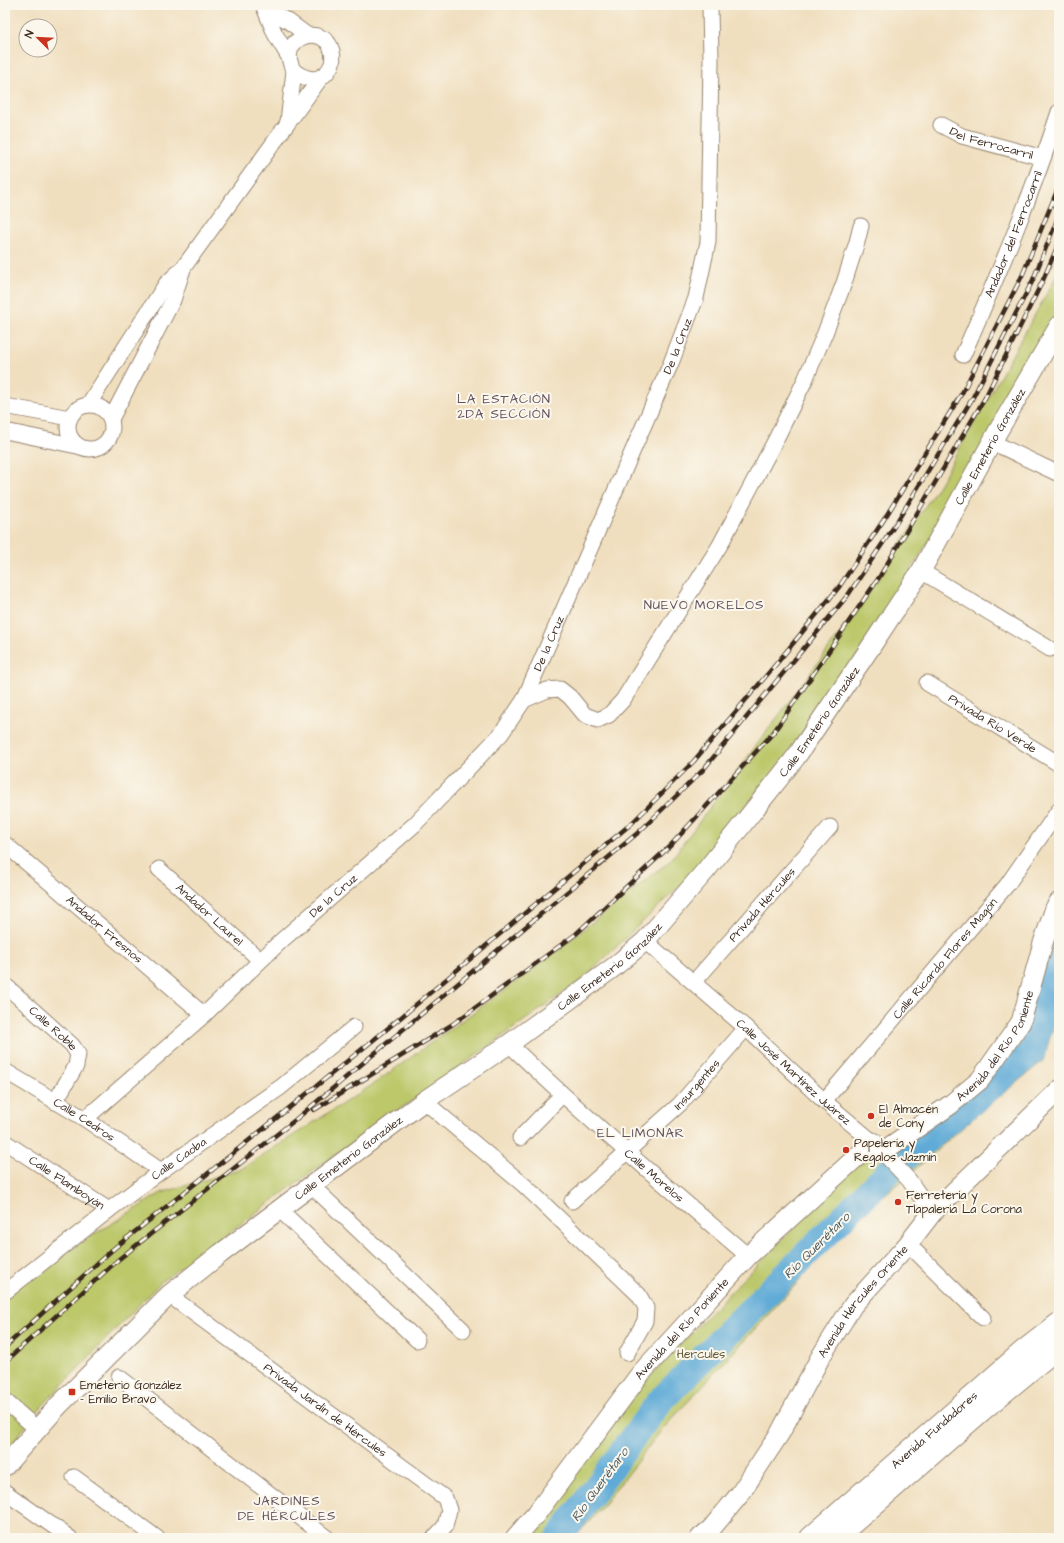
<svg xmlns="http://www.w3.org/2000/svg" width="1064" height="1543" viewBox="0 0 1064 1543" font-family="'Architects Daughter',sans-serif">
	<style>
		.green { fill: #bcc86a; stroke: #7c7944 }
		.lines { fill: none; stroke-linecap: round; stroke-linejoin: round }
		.river { stroke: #5faad7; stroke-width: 27 }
		.minor-casing { stroke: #96846e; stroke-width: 17 }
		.tertiary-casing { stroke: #96846e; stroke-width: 21 }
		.secondary-casing { stroke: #96846e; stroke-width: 24 }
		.minor { stroke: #fff; stroke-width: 15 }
		.tertiary { stroke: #fff; stroke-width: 19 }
		.secondary { stroke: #fff; stroke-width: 22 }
		.rail-casing { stroke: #3b2a1e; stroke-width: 4.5 }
		.rail { stroke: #fbf7ec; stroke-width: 3; stroke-dasharray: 9; stroke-linecap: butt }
		.poi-dot { fill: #c8321e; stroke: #fbf7ec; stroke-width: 1.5 }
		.labels { text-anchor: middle; stroke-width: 4; stroke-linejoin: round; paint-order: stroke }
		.street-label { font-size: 12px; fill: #3b2a1e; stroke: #fbf7ec }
		.poi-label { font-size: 12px; fill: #3b2a1e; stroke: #fbf7ec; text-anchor: start }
		.park-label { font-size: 12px; fill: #625935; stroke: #fbf7ec }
		.neighbourhood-label { font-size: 13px; letter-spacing: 1px; fill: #62525f; stroke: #fbf7ec }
		.water-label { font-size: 13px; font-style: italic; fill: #48575f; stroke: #fbf7ec }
	</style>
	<rect width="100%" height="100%" fill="#fbf7ec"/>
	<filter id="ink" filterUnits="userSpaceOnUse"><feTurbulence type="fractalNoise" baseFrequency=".025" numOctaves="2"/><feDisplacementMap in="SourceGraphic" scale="8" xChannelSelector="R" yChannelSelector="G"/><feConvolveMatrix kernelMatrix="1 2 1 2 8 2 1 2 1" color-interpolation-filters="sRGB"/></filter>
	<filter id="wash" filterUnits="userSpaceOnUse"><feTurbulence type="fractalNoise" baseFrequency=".012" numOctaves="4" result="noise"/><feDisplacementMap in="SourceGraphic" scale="16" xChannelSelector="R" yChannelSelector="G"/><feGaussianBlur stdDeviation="0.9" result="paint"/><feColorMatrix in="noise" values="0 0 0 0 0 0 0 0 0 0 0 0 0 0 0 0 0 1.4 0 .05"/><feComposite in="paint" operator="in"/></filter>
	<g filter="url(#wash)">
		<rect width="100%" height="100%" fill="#f0dfbf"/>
		<path class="green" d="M1059 267V310L973 470 856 658 785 758 685 881 583 979 338 1153 162 1281 43 1405 5 1452V1300L27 1276 161 1193 241 1169 375 1083 528 973 670 861 859 608 939 485 1055 279Z
			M1059 915V1008L1043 1061 978 1114 926 1160 851 1223 800 1280 660 1432 597 1513 574 1538H526L633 1394 738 1284 869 1152 997 1064Z"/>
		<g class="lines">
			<path class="river" d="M559 1538 659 1402 890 1170 1032 1052 1059 955"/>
		</g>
	</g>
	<g filter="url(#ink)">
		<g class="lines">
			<defs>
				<g id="minor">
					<path d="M263 5 275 34 289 57"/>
					<path d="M265 8 288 21 307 35"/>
					<path d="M288 122 294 71C274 38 324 21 332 51 333 56 333 62 331 66 323 83 307 81 294 71"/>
					<path id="s1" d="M941 125 962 136 1043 158"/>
					<path id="s2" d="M963 355C998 275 1032 195 1059 112"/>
					<circle cx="90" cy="427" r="22"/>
					<path d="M88 405 166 284 183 268 322 76"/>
					<path d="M5 406 70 418"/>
					<path d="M111 419 173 300 183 269"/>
					<path d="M5 431 77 446"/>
					<path d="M992 442 1059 474"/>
					<path d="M921 571 1050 649"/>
					<path id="s3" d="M927 683 1059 764"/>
					<path d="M524 700 547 690 560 689 570 697 585 715 598 720 609 715 623 700 720 545 775 441 805 380 825 333 844 283 857 242 861 226"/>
					<path id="s4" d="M5 844 204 1015"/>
					<path id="s5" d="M159 869 260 960"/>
					<path id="s6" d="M645 941 746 1028 824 1101 873 1142 909 1180 932 1213"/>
					<path id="s7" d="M694 982 830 827"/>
					<path id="s8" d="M5 985 72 1045 78 1054 76 1066 55 1102"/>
					<path id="s9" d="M509 1044C586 1118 667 1187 748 1256"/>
					<path id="s10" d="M5 1071 85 1119 161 1171"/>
					<path d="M424 1101 525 1186 639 1295 646 1308 645 1321 627 1353"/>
					<path id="s11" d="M824 1101 1007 885 1059 810"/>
					<path id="s12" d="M85 1119 204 1015 281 941 414 825 501 734 524 700 671 363 696 298 708 242 711 61 710 5"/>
					<path d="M520 1138 562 1095"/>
					<path id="s13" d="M5 1142 109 1210"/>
					<path d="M311 1185 463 1330"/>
					<path id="s14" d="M572 1201 680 1104 746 1028"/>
					<path d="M279 1209 417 1340"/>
					<path d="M908 1244 983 1318"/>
					<path id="s15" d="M5 1292 109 1210 161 1171 281 1087 354 1027"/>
					<path id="s16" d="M169 1295 445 1498 449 1510 445 1526 434 1538"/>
					<path d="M119 1377 327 1538"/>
					<path d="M5 1401 37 1429"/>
					<path d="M74 1477 157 1538"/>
					<path d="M5 1492 70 1538"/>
				</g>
				<g id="tertiary">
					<path id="s17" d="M882 1152 950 1105 980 1080 1021 1022 1043 943 1055 908 1059 902"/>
					<path id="s18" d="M5 1466 58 1406 169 1295 220 1254 424 1101 509 1044 614 967 645 941 707 869 796 757 868 651 921 571 998 431 1059 326"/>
					<path id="s19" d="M515 1538 536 1514 641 1373 748 1256 873 1142"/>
					<path id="s20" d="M700 1538 711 1529 740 1494 780 1433 821 1356 853 1305 908 1244 932 1213 1059 1090"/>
				</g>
				<g id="secondary">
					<path id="s21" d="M811 1538 1023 1352 1059 1324"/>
					<path d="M835 1538 984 1408 1059 1346"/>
				</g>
			</defs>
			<use href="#minor" class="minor-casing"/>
			<use href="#tertiary" class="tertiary-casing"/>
			<use href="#secondary" class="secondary-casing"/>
			<use href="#minor" class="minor"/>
			<use href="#tertiary" class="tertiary"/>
			<use href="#secondary" class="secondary"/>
			<defs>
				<path id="rail" d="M314 1110 453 1024 576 934 671 845 773 733 880 576 985 398 1043 280 1059 243
					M5 1347 112 1250 206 1175 387 1029 632 823 693 762 777 663 839 587 883 521 962 393 1022 276 1059 186
					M5 1362 119 1259 295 1120 640 831 702 771 848 595 893 528 972 399 1033 280 1059 215"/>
			</defs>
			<use href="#rail" class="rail-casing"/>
			<use href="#rail" class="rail"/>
		</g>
	</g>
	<g class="poi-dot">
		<circle cx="871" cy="1116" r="4"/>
		<circle cx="846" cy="1150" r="4"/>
		<circle cx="898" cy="1202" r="4"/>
		<rect x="68" y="1388" width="8" height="8" rx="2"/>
	</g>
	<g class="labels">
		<g class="street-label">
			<text dy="4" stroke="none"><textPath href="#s1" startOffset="54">Del Ferrocarril</textPath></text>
			<text dy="4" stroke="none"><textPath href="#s2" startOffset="131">Andador del Ferrocarril</textPath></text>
			<text dy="4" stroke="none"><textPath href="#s12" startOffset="994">De la Cruz</textPath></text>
			<text dy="4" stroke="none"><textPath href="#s18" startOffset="1435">Calle Emeterio González</textPath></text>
			<text dy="4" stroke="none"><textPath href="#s12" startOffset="670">De la Cruz</textPath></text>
			<text dy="4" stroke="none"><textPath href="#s18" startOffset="1111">Calle Emeterio González</textPath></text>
			<text dy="4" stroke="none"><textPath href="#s3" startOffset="77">Privada Río Verde</textPath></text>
			<text dy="4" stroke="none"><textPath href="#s12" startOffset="334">De la Cruz</textPath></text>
			<text dy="4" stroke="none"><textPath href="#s7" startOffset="103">Privada Hércules</textPath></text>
			<text dy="4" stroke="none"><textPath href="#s5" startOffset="68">Andador Laurel</textPath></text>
			<text dy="4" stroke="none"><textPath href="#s4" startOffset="131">Andador Fresnos</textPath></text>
			<text dy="4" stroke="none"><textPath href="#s11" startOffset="187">Calle Ricardo Flores Magón</textPath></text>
			<text dy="4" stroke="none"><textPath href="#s18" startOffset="787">Calle Emeterio González</textPath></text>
			<text dy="4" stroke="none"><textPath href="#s8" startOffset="65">Calle Roble</textPath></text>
			<text dy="4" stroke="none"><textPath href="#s17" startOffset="159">Avenida del Río Poniente</textPath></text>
			<text dy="4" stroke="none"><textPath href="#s6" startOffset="198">Calle José Martínez Juárez</textPath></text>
			<text dy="4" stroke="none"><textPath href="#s14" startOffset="171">Insurgentes</textPath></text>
			<text dy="4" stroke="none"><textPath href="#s10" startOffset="93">Calle Cedros</textPath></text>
			<text dy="4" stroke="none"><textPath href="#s18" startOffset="463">Calle Emeterio González</textPath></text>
			<text dy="4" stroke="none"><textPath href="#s15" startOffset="219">Calle Caoba</textPath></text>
			<text dy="4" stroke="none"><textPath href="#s9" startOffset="196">Calle Morelos</textPath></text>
			<text dy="4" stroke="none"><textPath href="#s13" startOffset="74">Calle Flamboyán</textPath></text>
			<text dy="4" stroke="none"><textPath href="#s20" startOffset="289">Avenida Hércules Oriente</textPath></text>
			<text dy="4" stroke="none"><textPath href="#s19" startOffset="268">Avenida del Río Poniente</textPath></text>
			<text dy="4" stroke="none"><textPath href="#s16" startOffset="194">Privada Jardín de Hércules</textPath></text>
			<text dy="4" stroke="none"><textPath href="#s21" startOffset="164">Avenida Fundadores</textPath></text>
		</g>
		<g class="poi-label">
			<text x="879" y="1113">El Almacén<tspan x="879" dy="14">de Cony</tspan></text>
			<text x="854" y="1147">Papelería y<tspan x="854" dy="14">Regalos Jazmín</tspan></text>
			<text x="906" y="1199">Ferretería y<tspan x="906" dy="14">Tlapalería La Corona</tspan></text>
			<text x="80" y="1389">Emeterio González<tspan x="80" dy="14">- Emilio Bravo</tspan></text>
		</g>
		<g class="park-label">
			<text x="701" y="1358">Hercules</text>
		</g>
		<g class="neighbourhood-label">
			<text x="504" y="403">LA ESTACIÓN<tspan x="504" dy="15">2DA SECCIÓN</tspan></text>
			<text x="704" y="609">NUEVO MORELOS</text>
			<text x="641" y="1137">EL LIMONAR</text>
			<text x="287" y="1505">JARDINES<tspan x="287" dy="15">DE HÉRCULES</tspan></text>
		</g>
		<g class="water-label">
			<text transform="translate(816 1245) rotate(-45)" y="5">Río Querétaro</text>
			<text transform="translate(599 1484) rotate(-54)" y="5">Río Querétaro</text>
		</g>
	</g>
	<rect width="1064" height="1543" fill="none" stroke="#fbf7ec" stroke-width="20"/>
	<g transform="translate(38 38) rotate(294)"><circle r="19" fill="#fbf7ec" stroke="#aea59a"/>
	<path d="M0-3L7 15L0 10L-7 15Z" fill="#c8321e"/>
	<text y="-6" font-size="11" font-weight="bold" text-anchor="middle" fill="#3b2a1e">N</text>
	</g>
</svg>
